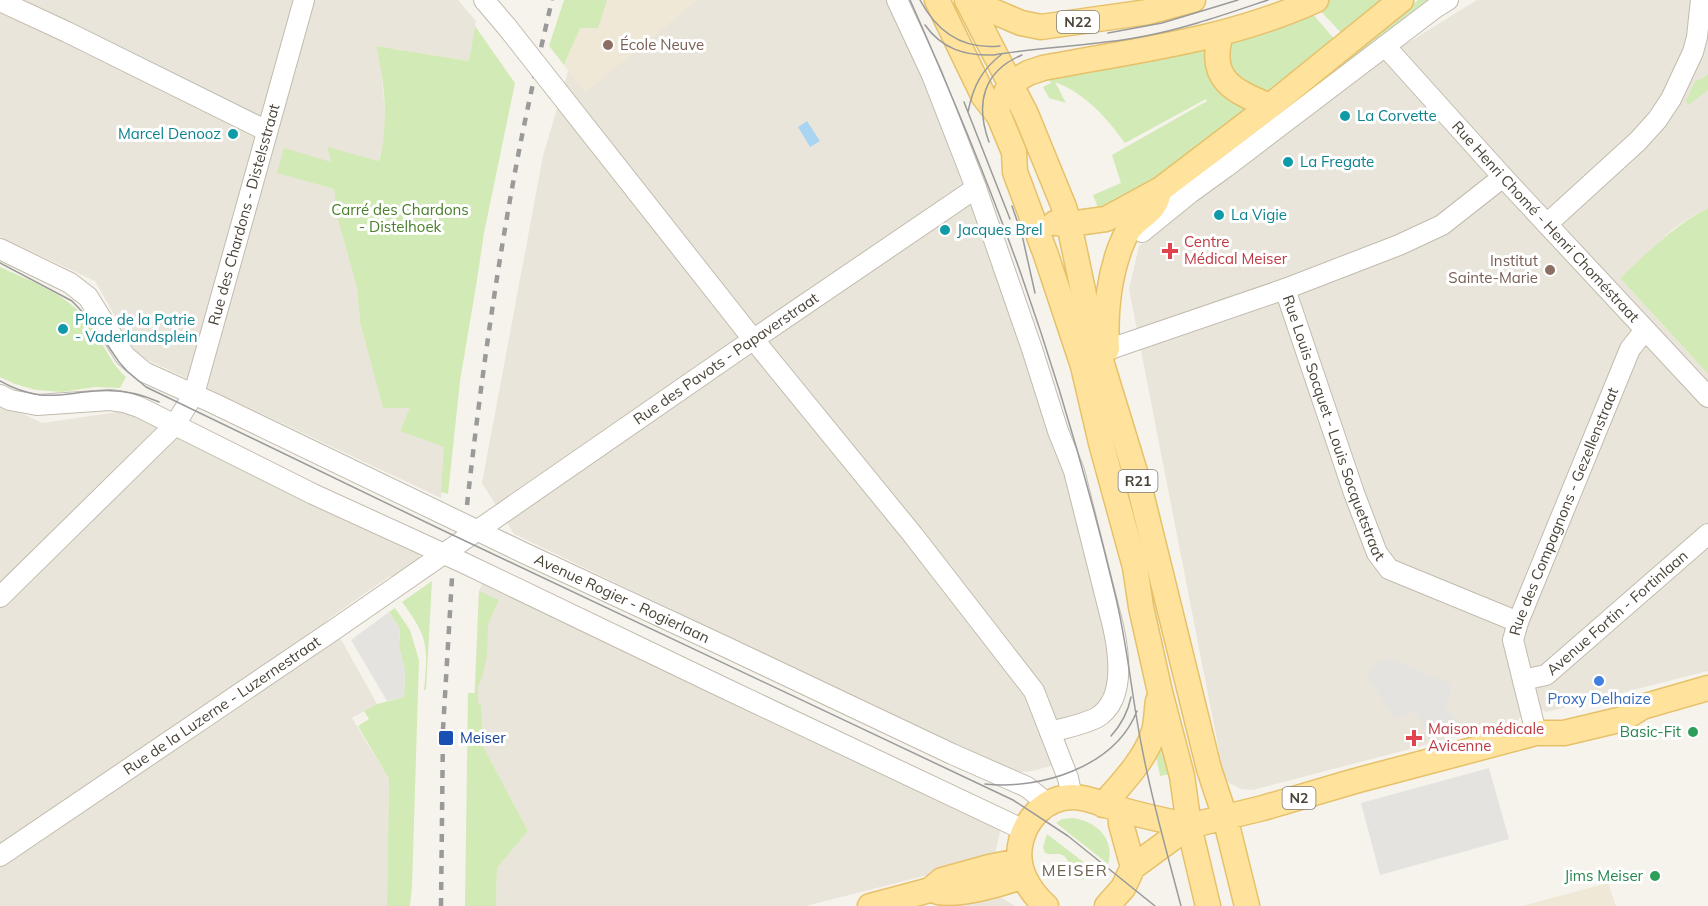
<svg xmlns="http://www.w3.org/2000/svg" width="1708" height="906" viewBox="0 0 1708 906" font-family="Mulish,sans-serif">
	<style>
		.residential { fill: #eae5da }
		.education { fill: #efe8d6 }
		.green { fill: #d2eab5 }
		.parking { fill: #e5e3e0 }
		.water { fill: #a9d4f2 }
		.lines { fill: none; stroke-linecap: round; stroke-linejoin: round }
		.minor-casing { stroke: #c2bbae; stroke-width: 22 }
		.major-casing { stroke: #e6c16a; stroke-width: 27 }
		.minor { stroke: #fff; stroke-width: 20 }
		.major { stroke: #ffe39c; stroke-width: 24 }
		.tram { stroke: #9a9a9a; stroke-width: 1.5 }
		.rail { stroke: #9a9a9a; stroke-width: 4.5; stroke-dasharray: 8 8; stroke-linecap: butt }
		.minor-bridge-casing { stroke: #c2bbae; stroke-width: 22; stroke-linecap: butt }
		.minor-bridge { stroke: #fff; stroke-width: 20 }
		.education-dot { fill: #8d6e63; stroke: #fff; stroke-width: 2 }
		.culture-dot { fill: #0f9aa8; stroke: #fff; stroke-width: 2 }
		.health-dot { fill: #e0444e; stroke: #fff; stroke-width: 2 }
		.shop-dot { fill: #3f7fe0; stroke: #fff; stroke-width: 2 }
		.leisure-dot { fill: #2e9e5b; stroke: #fff; stroke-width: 2 }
		.transit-dot { fill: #1a4fb4; stroke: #fff; stroke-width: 2 }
		.labels { text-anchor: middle; stroke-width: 6; stroke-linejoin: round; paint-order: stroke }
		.shield { fill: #fff; stroke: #817c74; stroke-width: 1.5 }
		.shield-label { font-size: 14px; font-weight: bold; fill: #4b4439 }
		.education-label { font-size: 15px; fill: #785e54; stroke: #fff; text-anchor: start }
		.culture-label { font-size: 15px; fill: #0d838f; stroke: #fff; text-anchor: start }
		.park-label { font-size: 15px; fill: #4a7f2a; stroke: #fff }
		.street-label { font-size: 15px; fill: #4b4439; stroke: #fff }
		.health-label { font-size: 15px; fill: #be3a42; stroke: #fff; text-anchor: start }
		.shop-label { font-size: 15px; fill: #366cbe; stroke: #fff }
		.leisure-label { font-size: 15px; fill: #27864d; stroke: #fff; text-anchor: end }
		.transit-label { font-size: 15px; fill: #164399; stroke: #fff; text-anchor: start }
		.neighbourhood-label { font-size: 16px; letter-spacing: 1.5px; fill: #6e6250; stroke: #fff }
	</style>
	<rect width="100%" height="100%" fill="#f6f3ec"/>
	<path class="residential" d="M0 0H458L476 21 469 61 376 46 381 65 386 128 379 161 327 148 331 162 277 172 334 189 338 220 357 288 360 322 384 408H411L401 431 445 447 441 498 137 355 95 281 0 237Z
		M589 0H888L976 205 1050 422 1115 668 1103 696 1095 706 1059 724 1054 765 1032 771 1013 773 514 534 482 483 543 156Z
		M1477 0H1708V208L1692 216 1673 229 1620 278 1708 374V671L1546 712 1536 707 1530 688 1545 683 1553 676 1546 668 1541 672 1534 673 1529 670 1524 665 1511 668 1515 687H1520L1524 707 1523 714 1517 721 1253 790 1241 789 1231 784 1224 778 1219 770 1217 762 1221 761 1129 289 1139 246 1385 57Z
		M0 403 42 423 139 409 419 554 420 559 397 578 390 576 327 620 343 643 377 704 352 718 389 779 387 906H0Z
		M482 583 994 821 1000 832 995 854 983 861 806 906H496L497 868 528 831 484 748 481 704 474 701 479 591Z
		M984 896 1002 898 1015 906H946Z"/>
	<path class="education" d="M607 0H697L585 93 564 65 580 28H598Z
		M1608 883 1616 906H1521H1522Z"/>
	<path class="green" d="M564 0H607L598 28H580L564 65 549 46Z
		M1329 0H1387L1344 36 1317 7Z
		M1418 0H1439L1300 98 1290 103Z
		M1310 11 1337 42 1277 89C1256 95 1247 83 1230 72L1227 49 1231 44 1261 33Z
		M475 26 515 83 484 233 477 280 460 381 448 494 441 492 444 447 400 431 410 408H383L360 322 357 288 338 220 334 189 277 173 284 148 331 162 327 147 379 161C389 126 385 82 376 46L469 61Z
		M1202 48C1208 56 1204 67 1210 76 1218 89 1238 97 1247 109L1167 174 1099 210 1093 195 1121 183 1112 155 1207 101 1206 99 1125 143C1106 117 1086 94 1055 82L1066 103 1049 98 1043 87 1051 83 1047 75Z
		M1708 74V90L1690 104H1687L1686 100 1696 80 1702 79Z
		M1708 208V374L1620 278C1648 252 1674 225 1708 208Z
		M0 267C30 281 65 293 87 320 102 338 108 361 126 377L120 388 95 387 62 392 36 390 15 384 0 377Z
		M432 581 426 690H424C428 647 429 638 402 602Z
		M479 591 499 600 488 624 487 656 482 678 478 687V703L481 704 484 748 528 831 497 868 496 906H465L468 693H475Z
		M395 608 410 630 419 660 412 886 410 906H387L389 779 358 726 369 719 364 711 377 704 404 697 405 670 399 647 400 629 389 612Z
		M1160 736 1170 774 1160 776 1154 747Z
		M1072 818C1095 820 1116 839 1108 864L1056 823 1062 819Z
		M1047 834 1099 874C1093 878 1077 883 1071 875 1067 869 1071 861 1064 856 1058 852 1051 856 1045 853L1043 847Z"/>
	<path class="parking" d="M389 612 400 629 399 647 405 670 404 697 387 701 351 640Z
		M1389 659 1452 684 1449 690 1452 691 1445 707 1458 721 1442 734 1430 736 1414 711 1396 720 1366 675 1379 661Z
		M1489 768 1509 839 1380 875 1361 803Z"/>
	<path class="water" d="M807 121 820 141 810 147 798 127Z"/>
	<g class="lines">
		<defs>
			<g id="minor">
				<path d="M484 0 507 27"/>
				<path d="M897 0 932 75 976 188 1032 349 1058 431 1074 471 1113 626C1119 653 1126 701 1096 718 1082 725 1065 728 1050 732"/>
				<path d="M0 1 67 32 267 131"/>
				<path id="s1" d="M1385 46 1503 177 1708 397"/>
				<path d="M559 93 745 329 913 535 1034 691 1068 778 1072 797"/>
				<path d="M1547 224 1638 141 1657 120 1671 99 1693 52 1697 37 1701 0"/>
				<path d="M1142 232 1190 193 1226 167 1435 8 1448 0"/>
				<path id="s2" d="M0 249 70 283 88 297 125 356 144 372 213 403 524 553 726 647 952 754 1027 787 1048 804"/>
				<path id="s3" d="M1285 289 1354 493 1377 553 1389 569 1518 622"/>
				<path d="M1107 350 1285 289 1399 245 1442 225 1503 177"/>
				<path d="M0 395 10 400 37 405 110 400 124 402 139 407 313 494 466 564 722 687 1024 830"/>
				<path id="s4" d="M0 597 174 426 194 394 304 0"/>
				<path id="s5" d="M1523 680 1546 675 1708 534"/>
				<path id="s6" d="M1536 733 1513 640 1518 622 1630 349 1645 330"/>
				<path id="s7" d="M0 856 338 627 738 350 976 188"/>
			</g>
			<path id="major" d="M937 0 984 97 999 116 1014 152 1015 172 1046 255 1083 366 1101 443 1135 567 1141 607 1160 692 1182 776 1189 826 1208 906
				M967 0 1026 114 1064 207 1069 224 1091 328 1139 485 1209 769 1225 817 1247 906
				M967 0 1021 23 1041 27 1148 12 1193 0
				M1221 34C1207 79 1233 91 1270 106
				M1003 99 1010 84 1028 73 1043 68C1137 50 1228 40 1316 0
				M1055 223 1069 224 1106 219 1161 189 1270 106 1401 0
				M1107 349C1105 314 1108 281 1120 248 1123 241 1126 232 1131 227 1141 215 1153 213 1158 196
				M1103 805C1120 785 1145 760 1153 734 1157 724 1156 712 1158 701
				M1120 810 1121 824 1133 867
				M938 892C960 896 1002 884 1023 876
				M870 906 930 890 942 880 989 867 1019 861
				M1046 906C1029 891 1016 869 1020 846 1024 820 1045 797 1073 797 1089 797 1106 806 1122 810 1144 816 1167 821 1189 826
				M1107 906 1123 888 1133 867 1189 826 1263 808 1355 781 1536 733H1564L1623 719 1642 707 1708 688"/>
		</defs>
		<use href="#minor" class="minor-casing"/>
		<use href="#major" class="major-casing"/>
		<use href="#minor" class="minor"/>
		<use href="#major" class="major"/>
		<path class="tram" d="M910 0C950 90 988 181 1021 274 1058 379 1089 486 1115 594 1128 646 1132 701 1143 753 1153 805 1168 856 1181 906
			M920 0C937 32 963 50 1000 46
			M925 25C942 49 965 56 994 55 1042 47 1092 46 1140 37 1184 29 1226 14 1268 0
			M1108 33 1162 23 1238 0
			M964 102 1010 219
			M968 112C973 87 981 70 1002 54
			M989 142C975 104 983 71 1022 55
			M1012 206 1022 235 1035 293
			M0 263 72 301 92 322 119 362 127 371 146 387 440 529 1013 800 1068 836 1155 906
			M0 381C12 388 26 393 40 395 58 397 77 392 96 391 118 389 139 393 159 402
			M1111 736C1121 725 1128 712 1131 697
			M985 784C1040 790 1115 767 1137 711"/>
		<path class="rail" d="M467 505C480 388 496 272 518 156 528 104 540 52 552 0
			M441 906 443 729 452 578"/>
		<defs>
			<path id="minor-bridge" d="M507 27 559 93"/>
		</defs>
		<use href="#minor-bridge" class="minor-bridge-casing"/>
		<use href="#minor-bridge" class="minor-bridge"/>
	</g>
	<g class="education-dot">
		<circle cx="608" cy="45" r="6"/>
		<circle cx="1550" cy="270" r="6"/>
	</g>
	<g class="culture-dot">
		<circle cx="1345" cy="116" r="6"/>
		<circle cx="233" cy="134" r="6"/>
		<circle cx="1288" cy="162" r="6"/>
		<circle cx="1219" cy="215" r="6"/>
		<circle cx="945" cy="230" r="6"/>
		<circle cx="63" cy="329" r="6"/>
	</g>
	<g class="health-dot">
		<path d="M1167 242h6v6h6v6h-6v6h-6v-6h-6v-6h6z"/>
		<path d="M1411 729h6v6h6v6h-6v6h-6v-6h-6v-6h6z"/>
	</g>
	<circle class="shop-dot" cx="1599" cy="681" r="6"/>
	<g class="leisure-dot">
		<circle cx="1693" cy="732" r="6"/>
		<circle cx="1655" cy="876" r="6"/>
	</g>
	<rect class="transit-dot" x="438" y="730" width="16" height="16" rx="3"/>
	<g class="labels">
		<g class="shield">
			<rect x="1057" y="11" width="42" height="22" rx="4.5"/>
			<rect x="1118.5" y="470" width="39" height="22" rx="4.5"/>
			<rect x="1282.5" y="787" width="33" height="22" rx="4.5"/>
		</g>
		<g class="shield-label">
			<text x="1078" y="27">N22</text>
			<text x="1138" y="486">R21</text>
			<text x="1299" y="803">N2</text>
		</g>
		<g class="education-label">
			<text x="620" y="50">École Neuve</text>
			<text x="1538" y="266" text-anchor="end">Institut<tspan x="1538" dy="17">Sainte-Marie</tspan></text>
		</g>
		<g class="culture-label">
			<text x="1357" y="121">La Corvette</text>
			<text x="221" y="139" text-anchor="end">Marcel Denooz</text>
			<text x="1300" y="167">La Fregate</text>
			<text x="1231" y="220">La Vigie</text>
			<text x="957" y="235">Jacques Brel</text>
			<text x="75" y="325">Place de la Patrie<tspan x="75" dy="17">- Vaderlandsplein</tspan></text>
		</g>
		<g class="park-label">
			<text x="400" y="215">Carré des Chardons<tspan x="400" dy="17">- Distelhoek</tspan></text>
		</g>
		<g class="street-label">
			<text dy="5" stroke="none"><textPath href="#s4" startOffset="468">Rue des Chardons - Distelsstraat</textPath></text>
			<text dy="5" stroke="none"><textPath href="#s1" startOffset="238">Rue Henri Chomé - Henri Choméstraat</textPath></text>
			<text dy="5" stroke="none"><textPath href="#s7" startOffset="880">Rue des Pavots - Papaverstraat</textPath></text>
			<text dy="5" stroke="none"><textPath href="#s3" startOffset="147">Rue Louis Socquet - Louis Socquetstraat</textPath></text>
			<text dy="5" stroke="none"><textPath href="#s6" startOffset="234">Rue des Compagnons - Gezellenstraat</textPath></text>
			<text dy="5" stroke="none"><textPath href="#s2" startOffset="724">Avenue Rogier - Rogierlaan</textPath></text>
			<text dy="5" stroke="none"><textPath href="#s5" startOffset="118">Avenue Fortin - Fortinlaan</textPath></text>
			<text dy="5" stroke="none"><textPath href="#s7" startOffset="268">Rue de la Luzerne - Luzernestraat</textPath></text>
		</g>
		<g class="health-label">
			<text x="1184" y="247">Centre<tspan x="1184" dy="17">Médical Meiser</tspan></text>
			<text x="1428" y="734">Maison médicale<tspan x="1428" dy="17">Avicenne</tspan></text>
		</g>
		<g class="shop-label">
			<text x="1599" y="704">Proxy Delhaize</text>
		</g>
		<g class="leisure-label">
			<text x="1681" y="737">Basic-Fit</text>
			<text x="1643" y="881">Jims Meiser</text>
		</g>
		<g class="transit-label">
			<text x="460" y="743">Meiser</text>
		</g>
		<g class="neighbourhood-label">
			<text x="1075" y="876">MEISER</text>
		</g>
	</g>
</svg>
